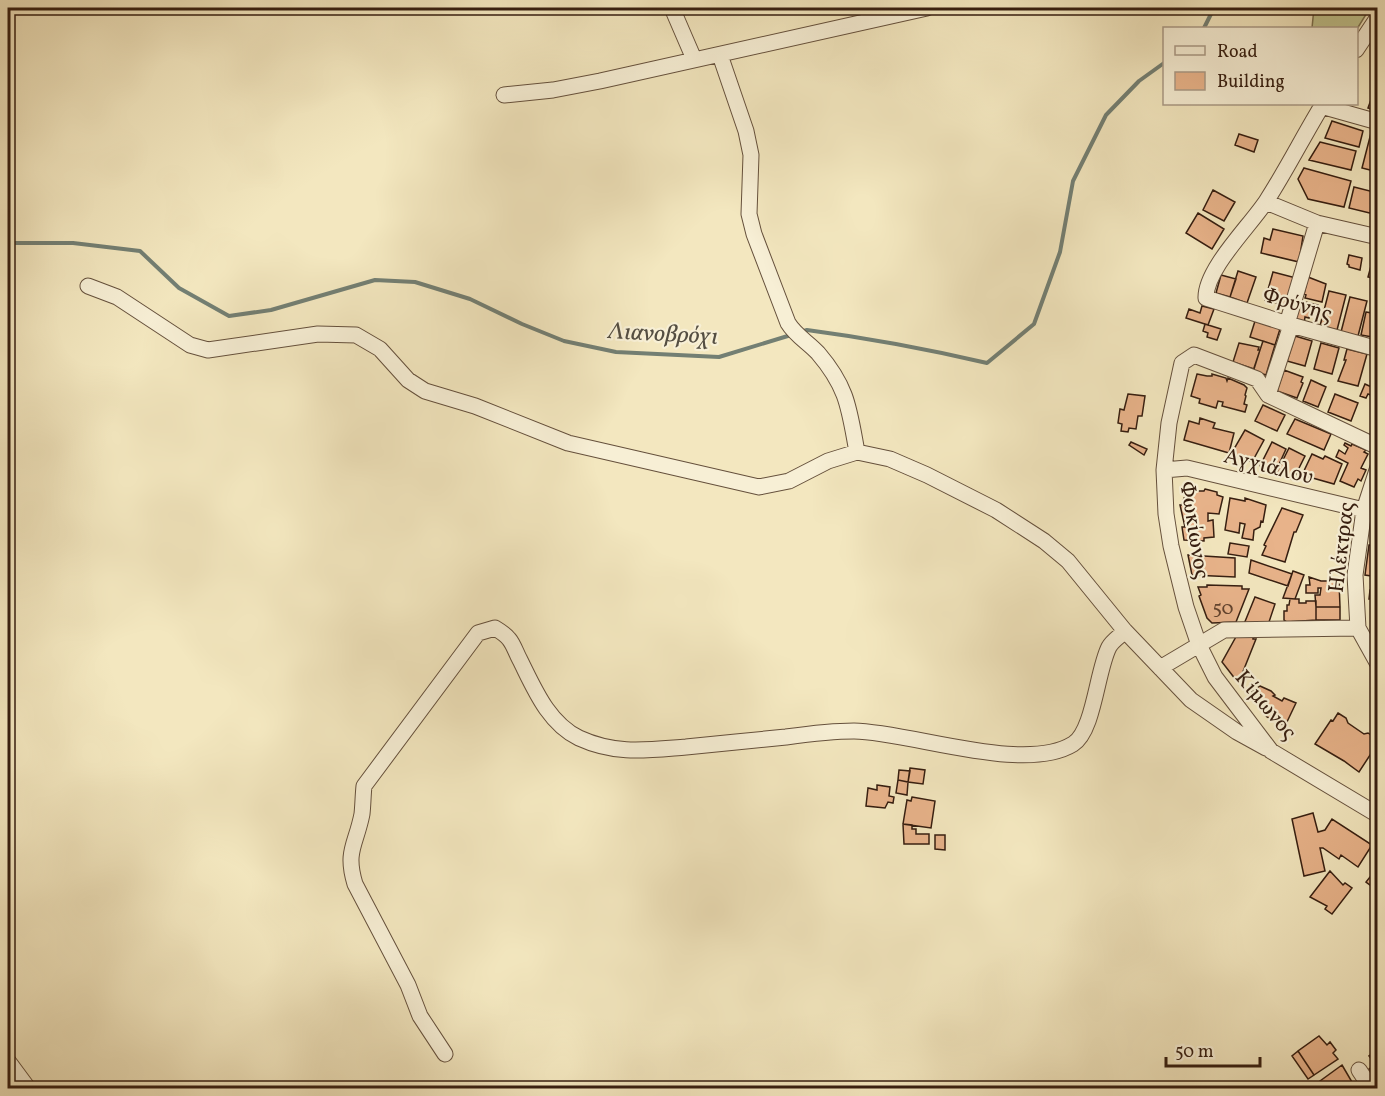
<svg xmlns="http://www.w3.org/2000/svg" width="1385" height="1096" viewBox="0 0 1385 1096" font-family="Vollkorn,serif">
	<style>
		.green { fill: #c1c48e; stroke: #7c714f; stroke-width: 1.5 }
		.lines { fill: none; stroke-linecap: round; stroke-linejoin: round }
		.stream { stroke: #737f73; stroke-width: 4 }
		.building { fill: #e8b38a; stroke: #361e10; stroke-width: 1.5 }
		.street-casing { stroke: #65503c; stroke-width: 17 }
		.street { stroke: #f7efd5; stroke-width: 15 }
		.labels { text-anchor: middle; stroke-width: 4.5; stroke-linejoin: round; paint-order: stroke }
		.number-label { font-size: 20px; fill: #62432e }
		.street-label { font-size: 22px; fill: #361e10; stroke: #f7efd5 }
		.water-label { font-size: 24px; font-style: italic; fill: #544e42; stroke: #f7efd5 }
	</style>
	<rect width="100%" height="100%" fill="#f3e7bf"/>
	<filter id="stains"><feTurbulence type="fractalNoise" baseFrequency=".00333" numOctaves="4"/><feColorMatrix values="0 0 0 0 .2 0 0 0 0 .09 0 0 0 0 .02 0 0 0 .5 -.17"/></filter>
	<radialGradient id="worn" r=".72"><stop offset=".6" stop-color="#630" stop-opacity="0"/><stop offset="1" stop-color="#630" stop-opacity=".3"/></radialGradient>
	<path class="green" d="M1314 8H1370L1357 29 1312 28Z"/>
	<g class="lines">
		<path class="stream" d="M1204 28 1214 8
			M8 243H73L140 251 179 288 229 316 271 310 375 280 415 282 470 299 522 324 564 341 616 352 719 357 791 335
			M801 332 807 330C868 338 927 349 987 363L1034 324 1060 252 1073 181 1106 115 1139 81 1164 63"/>
	</g>
	<path class="building" d="M1378 89V111L1368 108 1372 97 1375 98Z
		M1332 121 1363 131 1359 147 1325 138Z
		M1371 133 1378 135V172L1362 168Z
		M1239 134 1258 140 1254 152 1235 145Z
		M1320 142 1356 151 1351 170 1309 160Z
		M1304 168 1351 181 1344 207 1308 199 1298 179Z
		M1354 187 1378 193V215L1349 208Z
		M1213 190 1235 202 1224 221 1203 210Z
		M1198 213 1224 229 1212 249 1186 233Z
		M1273 229 1303 236 1299 262 1261 253 1264 238 1270 240Z
		M1349 255 1362 258 1360 270 1349 267V265L1347 264Z
		M1372 262 1378 263V283L1375 282 1376 279 1368 277Z
		M1238 271 1256 277 1247 303 1230 297Z
		M1273 272 1296 278 1285 305 1265 300Z
		M1221 275 1236 279 1230 297 1216 293Z
		M1308 277 1326 284 1322 302 1305 298 1306 295 1304 294Z
		M1329 291 1346 295 1337 330 1320 326Z
		M1350 297 1367 301 1358 336 1341 332Z
		M1297 300 1318 305 1316 315 1310 313 1309 318 1305 317 1304 324 1292 321Z
		M1202 306 1214 309 1208 325 1186 318 1189 309 1200 313Z
		M1366 312 1378 314V338L1361 335Z
		M1255 321 1280 329 1275 345 1250 337Z
		M1205 324 1221 329 1217 340 1207 337 1208 333 1203 331Z
		M1295 336 1312 341 1305 366 1287 361Z
		M1263 341 1275 345 1266 375 1253 371Z
		M1239 343 1259 347 1258 350H1260L1254 369 1233 362Z
		M1321 343 1339 348 1332 374 1314 369Z
		M1347 349 1367 354 1358 386 1338 381 1346 360H1344Z
		M1284 370 1303 377 1301 382 1303 383 1297 398 1277 391Z
		M1197 374 1207 376H1212V374L1226 378 1227 381 1228 378 1244 385 1247 388 1245 395 1246 396 1244 404 1247 405 1245 412 1222 406 1223 402 1218 401 1216 408 1199 403 1200 399 1191 396Z
		M1311 380 1326 387 1318 407 1303 401Z
		M1365 384 1378 390V398L1368 394 1366 398 1360 396Z
		M1128 394 1145 396 1142 416H1138L1136 429 1129 428 1128 432 1121 431 1122 424 1118 423 1120 409 1124 410Z
		M1335 394 1358 403 1351 421 1328 412Z
		M1263 405 1285 415 1277 431 1255 421Z
		M1200 418 1215 423 1213 428 1234 433 1229 453 1184 440 1189 421 1199 424Z
		M1295 419 1331 434 1324 450 1287 434Z
		M1245 430 1264 440 1252 462 1231 454Z
		M1131 442 1147 449 1144 455 1129 445Z
		M1272 442 1286 449 1275 473 1260 466Z
		M1345 443 1351 446 1352 444 1366 450 1364 452 1368 454 1361 468 1366 470 1361 481 1358 479 1354 487 1340 481 1348 463 1336 457 1339 450 1345 454 1348 448 1344 445Z
		M1289 448 1305 456 1293 480 1277 472Z
		M1312 454 1323 459 1325 456 1342 464 1334 484 1302 475Z
		M1205 489 1217 492V495L1223 497 1219 514 1208 513V521L1213 520 1214 537 1204 538V541L1184 540 1182 527H1185L1180 505H1182L1184 498 1194 491H1204Z
		M1230 498 1245 501V498L1266 505 1263 522 1261 521 1260 527 1254 530 1253 540 1242 538 1245 524 1240 523 1239 533 1225 530Z
		M1282 508 1303 515 1296 532H1294L1285 562 1262 555 1266 546 1264 545Z
		M1230 543 1249 546 1247 557 1228 554Z
		M1369 545 1378 546V577L1365 575Z
		M1188 555 1235 558V577L1192 575Z
		M1251 560 1292 574 1288 586 1249 573Z
		M1293 571 1304 575 1295 599 1283 598Z
		M1309 577 1321 581H1339L1340 607H1316L1315 595H1320L1321 588H1318V593H1306V585H1310Z
		M1207 585 1242 586V589H1249L1236 622 1212 623 1207 618 1199 596 1201 595 1198 587H1207Z
		M1370 590 1378 591V613L1371 612 1372 599H1369Z
		M1255 597 1275 604 1268 625 1244 624Z
		M1290 599H1299V603H1306V601H1316V620L1287 622 1284 620V611H1287V605H1289Z
		M1316 607H1340V620H1316Z
		M1237 635 1253 636V639H1256L1240 679 1237 678 1236 680 1222 662Z
		M1260 686 1271 691 1275 695 1273 696 1282 701 1284 698 1296 703 1285 726 1267 717 1249 694Z
		M1338 713 1346 718 1348 723 1364 734 1368 733 1377 739 1372 747 1374 749 1359 772 1344 761 1315 744 1331 720 1333 721Z
		M910 768 925 770 923 784 908 782Z
		M899 770 910 771 908 782 898 780Z
		M898 780 908 782 907 795 896 793Z
		M877 785 890 787 889 796 894 797 893 803 888 802 885 808 866 806 868 788 877 790Z
		M912 797 935 801 931 828 903 824 907 800 911 801Z
		M1313 813 1318 832 1325 830 1332 819 1372 845 1358 867 1341 855 1339 859 1323 848H1320L1325 871 1304 876 1292 819Z
		M903 824 912 825V829H916V834H929V844H904Z
		M935 835H945V850L935 849Z
		M1378 867V891L1366 882Z
		M1330 871 1343 885 1345 883 1352 888 1332 914 1325 909 1327 906 1310 897Z
		M1319 1036 1327 1045 1330 1042 1336 1050 1333 1053 1338 1059 1314 1075 1298 1051Z
		M1378 1049V1080L1369 1069 1375 1064 1369 1056Z
		M1298 1051 1314 1075 1308 1079 1292 1056Z
		M1342 1065 1352 1082 1342 1088H1311L1309 1086H1313Z"/>
	<g class="lines">
		<defs>
			<path id="street" d="M672 8 694 59
				M1356 50 1378 17
				M504 95 553 90 600 81 927 8
				M1323 104C1304 135 1287 169 1267 200 1251 225 1205 269 1206 298L1291 325 1378 349
				M1321 106 1378 122
				M1266 202 1317 223 1378 237
				M88 286 117 297 190 345 208 350 318 334 356 335 380 349 408 380 425 391 475 406 568 443 759 487 789 481 828 461 857 452C849 409 848 388 818 353 808 342 796 336 788 323L754 234 749 214 751 155 746 131 720 55
				M1287 324 1317 223
				M1268 395 1291 325
				M1378 447 1268 395 1257 379 1194 355 1182 363 1169 423 1164 470 1166 514 1171 546 1186 607 1199 645 1215 677 1271 751 1378 815
				M857 452 890 459 927 475 996 510 1044 541 1068 561 1125 631 1191 700 1237 732 1266 748
				M1378 467 1364 510 1355 575 1358 628 1378 664
				M1164 470 1187 468 1364 510
				M1160 668 1224 630 1358 628
				M445 1054 420 1016 408 985 355 884C345 851 356 845 362 814 363 805 363 795 364 786L478 633 495 628C500 631 506 635 509 639 514 645 516 653 520 660 534 688 548 723 579 738 616 755 647 750 686 747 719 744 753 740 786 737 808 734 831 731 854 731 911 732 1024 774 1073 744 1094 731 1097 670 1109 647 1112 641 1120 636 1125 631
				M8 1061 28 1088
				M1359 1070 1371 1088"/>
		</defs>
		<use href="#street" class="street-casing"/>
		<use href="#street" class="street"/>
	</g>
	<g class="labels">
		<g class="number-label">
			<text x="1223" y="614">50</text>
		</g>
		<g class="street-label">
			<text transform="translate(1298 303) rotate(17)" y="8">Φρύνης</text>
			<text transform="translate(1269 465) rotate(14)" y="8">Αγχιάλου</text>
			<text transform="translate(1196 530) rotate(81)" y="8">Φωκίωνος</text>
			<text transform="translate(1340 547) rotate(-83)" y="8">Ηλέκτρας</text>
			<text transform="translate(1267 704) rotate(50)" y="8">Κίμωνος</text>
		</g>
		<g class="water-label">
			<text transform="translate(663 333) rotate(3)" y="8">Λιανοβρόχι</text>
		</g>
	</g>
	<rect width="1385" height="1096" fill="none" stroke="#f3e7bf" stroke-width="30"/>
	<rect x="9" y="9" width="1367" height="1078" fill="none" stroke="#361e10" stroke-width="3"/>
	<rect x="15" y="15" width="1355" height="1066" fill="none" stroke="#361e10" stroke-width="1.5"/>
	<rect x="1163" y="27" width="195" height="78" fill="#f7efd5" stroke="#aa9b86" stroke-width="1.5"/>
	<rect x="1175" y="46" width="30" height="9" fill="#f7efd5" stroke="#aa9b86" stroke-width="1.5"/>
	<text x="1217" y="57" font-size="18" fill="#361e10">Road</text>
	<rect x="1175" y="72" width="30" height="18" fill="#e8b38a" stroke="#aa9b86" stroke-width="1.5"/>
	<text x="1217" y="87" font-size="18" fill="#361e10">Building</text>
	<path d="M1166 1057v9h94v-9" fill="none" stroke="#361e10" stroke-width="3"/>
	<text x="1175" y="1057" font-size="18" fill="#361e10" stroke="#f7efd5" stroke-width="4.5" paint-order="stroke">50 m</text>
	<rect width="100%" height="100%" filter="url(#stains)"/>
	<rect width="100%" height="100%" fill="url(#worn)"/>
</svg>
